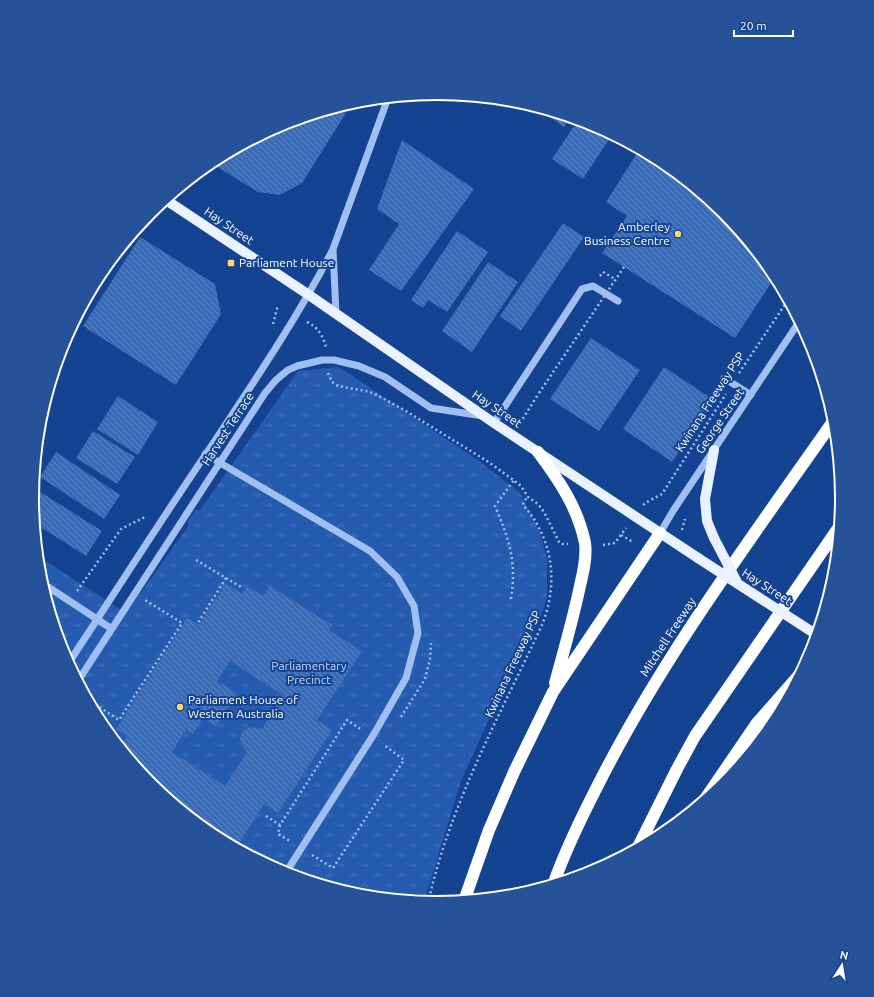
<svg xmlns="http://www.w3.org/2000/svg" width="874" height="997" viewBox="0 0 874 997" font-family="Ubuntu,sans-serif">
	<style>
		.grass { fill: url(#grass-tufts) }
		.building { fill: url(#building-back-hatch); fill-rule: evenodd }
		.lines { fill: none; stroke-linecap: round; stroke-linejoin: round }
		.path { stroke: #a0c0f2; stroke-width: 2.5; stroke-dasharray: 2 3; stroke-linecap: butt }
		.minor { stroke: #a0c0f2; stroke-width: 7 }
		.major { stroke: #eaf1ff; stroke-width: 10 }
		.highway { stroke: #fff; stroke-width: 12 }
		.path-bridge { stroke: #a0c0f2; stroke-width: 2.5; stroke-dasharray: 2 3; stroke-linecap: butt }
		.major-bridge { stroke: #eaf1ff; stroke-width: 10 }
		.poi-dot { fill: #ffda60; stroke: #134391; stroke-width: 1.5 }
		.labels { text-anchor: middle; stroke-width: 4; stroke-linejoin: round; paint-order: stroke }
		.street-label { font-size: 12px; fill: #fff; stroke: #134391 }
		.poi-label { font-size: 12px; fill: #fff; stroke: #134391; text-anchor: start }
		.park-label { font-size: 12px; fill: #c7dcfc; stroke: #134391 }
		.rim { fill: none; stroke: #fff; stroke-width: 2 }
	</style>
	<defs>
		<pattern id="grass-tufts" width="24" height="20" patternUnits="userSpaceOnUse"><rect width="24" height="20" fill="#255cb0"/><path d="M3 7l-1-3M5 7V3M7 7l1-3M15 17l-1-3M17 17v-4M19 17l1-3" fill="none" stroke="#4674bc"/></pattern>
		<pattern id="building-back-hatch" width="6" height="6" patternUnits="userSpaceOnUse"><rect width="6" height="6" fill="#376ab8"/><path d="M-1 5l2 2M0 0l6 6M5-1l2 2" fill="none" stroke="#5f88c6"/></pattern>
	</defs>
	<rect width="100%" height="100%" fill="#134391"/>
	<path class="grass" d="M339 367 479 461 520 493 534 519 542 540 547 560V597L542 613 494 708 461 781 424 902 358 896 282 873 212 835 150 785 100 723 63 653 40 577 38 556 126 613 189 525 187 523 195 510H200L298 371Z"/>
	<path class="building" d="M535 107 570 118 564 127Z
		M337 108 346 113 302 183 280 195 258 192 211 163 282 124Z
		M578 120 592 124 612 135 583 179 552 159Z
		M402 140 474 189 401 291 369 270 399 224 377 209Z
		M639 150 662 162 724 212 775 277 735 338 602 253 627 216 606 202Z
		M563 223 584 237 521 331 500 316Z
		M457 231 488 252 447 312 428 300 423 308 411 300Z
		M140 237 215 284 221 314 176 385 83 326Z
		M488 262 518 282 472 352 442 331Z
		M591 338 640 370 599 431 550 399Z
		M664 367 714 400 672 462 623 429Z
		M118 396 158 422 138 455 97 429Z
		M93 431 135 457 117 484 76 458Z
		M56 452 120 495 104 519 40 477Z
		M37 490 102 531 86 556 34 523 32 498Z
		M226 583 242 594 247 586 263 596 270 586 332 625 329 630 362 651 317 720 332 730 278 813 264 804 236 848 212 835 150 785 120 748 127 736 116 729 187 618 199 625ZM230 661 283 695 262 729 251 727 246 729 242 733 240 738 241 743 247 752 225 786 172 752 186 730 193 734 203 718 216 726 237 693 217 681Z"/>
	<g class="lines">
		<path class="path" d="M600 276 603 272 615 279
			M307 322C318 327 323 336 326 347
			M273 324 278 305
			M328 373 332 382 338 386 366 391 375 394 406 411 487 461 512 479 521 486 528 497 538 504 544 512 559 542 562 544H568
			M739 373 788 300
			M520 423 539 393
			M643 505 647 502 662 494 726 394
			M682 530 685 519
			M621 535 633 542
			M603 545 615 543 626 528
			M196 560 226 578 198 623
			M226 578 243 588
			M77 591 121 529 147 516
			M511 599C517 562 509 539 495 506L514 480
			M55 626 60 617
			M87 699 119 720 182 623 145 600
			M401 717 425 679 430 659 431 643
			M266 816 280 825 347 720 362 730
			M280 825 278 834 290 841
			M312 855 333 868 404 760 384 745
			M318 884 320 880
			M428 903C450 804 500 715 542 625 555 593 555 558 539 528 535 519 529 512 523 505L524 501 528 497"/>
		<path class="minor" d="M336 314 333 249 388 98
			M724 378 751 395
			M494 423 582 289 593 286 618 301
			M205 454 370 551 397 577 414 606 418 633 406 678 374 734 285 874
			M660 533 673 511 799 322
			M42 583 112 629
			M68 664C114 594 159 523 206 454 251 386 296 321 333 249
			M78 681 265 393 276 380 288 370 297 366 322 360H334L359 366 385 377 431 408 483 416"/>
		<path class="major" d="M166 200 309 295 494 423 698 558
			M714 450 705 499 707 521 714 538"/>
		<path class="highway" d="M538 452C559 480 578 508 585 543 587 557 583 573 580 586 573 619 564 651 555 683
			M703 802 757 723 801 673
			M637 849 677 769 695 736 839 527
			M553 885C565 851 581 818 598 785 663 656 751 539 834 420
			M464 901 489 830 514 772 553 692 660 533"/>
		<path class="path-bridge" d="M539 393 624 267"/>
		<path class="major-bridge" d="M714 538 737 582
			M698 558 817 635"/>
	</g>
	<g class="poi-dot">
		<circle cx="678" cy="234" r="4"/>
		<rect x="227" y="259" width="8" height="8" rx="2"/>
		<circle cx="180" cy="707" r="4"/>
	</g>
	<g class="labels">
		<g class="street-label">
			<text transform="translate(229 226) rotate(34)" y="4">Hay Street</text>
			<text transform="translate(710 402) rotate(-57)" y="4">Kwinana Freeway PSP</text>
			<text transform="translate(497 409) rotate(34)" y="4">Hay Street</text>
			<text transform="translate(720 421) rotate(-56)" y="4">George Street</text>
			<text transform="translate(228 429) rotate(-57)" y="4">Harvest Terrace</text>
			<text transform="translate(767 587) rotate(33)" y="4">Hay Street</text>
			<text transform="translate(668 637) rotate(-57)" y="4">Mitchell Freeway</text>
			<text transform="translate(513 664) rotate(-65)" y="4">Kwinana Freeway PSP</text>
		</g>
		<g class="poi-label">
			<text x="670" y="231" text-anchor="end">Amberley<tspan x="670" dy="14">Business Centre</tspan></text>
			<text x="239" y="267">Parliament House</text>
			<text x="188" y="704">Parliament House of<tspan x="188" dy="14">Western Australia</tspan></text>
		</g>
		<g class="park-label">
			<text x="309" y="670">Parliamentary<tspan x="309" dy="14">Precinct</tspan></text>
		</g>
	</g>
	<path d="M0 0H874V997H0ZM39 498a398 398 0 1 1 796 0a398 398 0 1 1-796 0Z" fill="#26529a" fill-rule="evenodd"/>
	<path class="rim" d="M39 498a398 398 0 1 1 796 0a398 398 0 1 1-796 0Z"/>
	<g transform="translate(842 965) rotate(12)" stroke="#134391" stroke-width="3" paint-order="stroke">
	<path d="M0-3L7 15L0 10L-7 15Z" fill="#ffffff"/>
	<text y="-6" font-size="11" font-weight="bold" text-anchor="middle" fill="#ffffff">N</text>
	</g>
	<path d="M734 30v6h59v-6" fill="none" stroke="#ffffff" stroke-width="2"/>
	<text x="740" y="30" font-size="12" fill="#ffffff" stroke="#134391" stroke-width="3" paint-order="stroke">20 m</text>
</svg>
